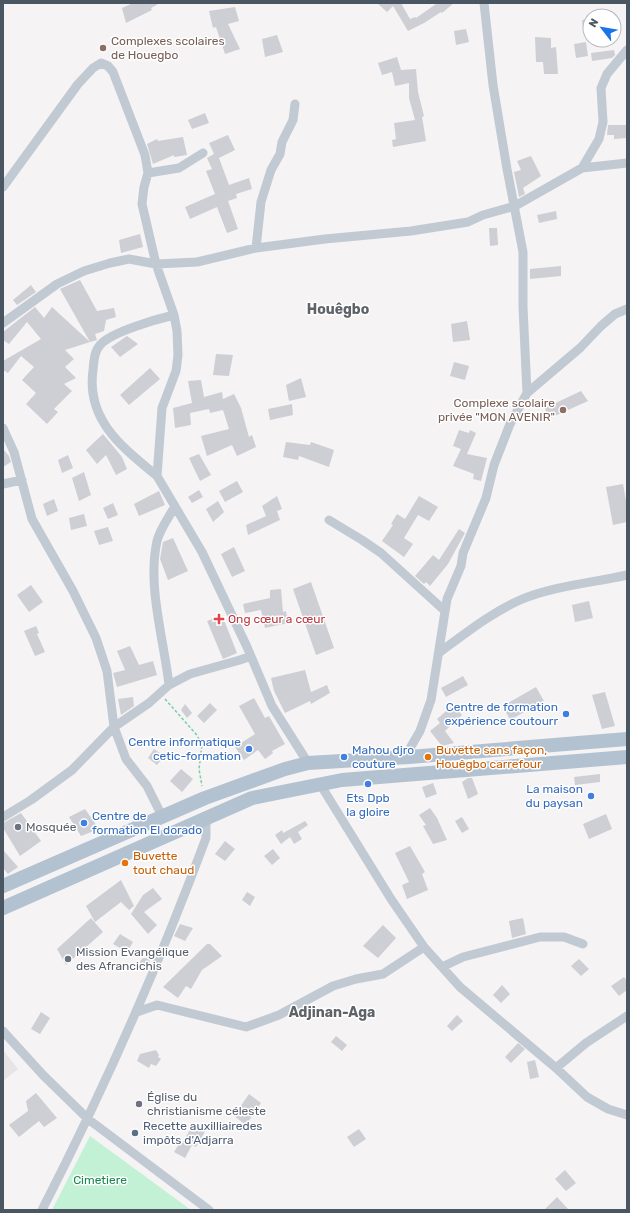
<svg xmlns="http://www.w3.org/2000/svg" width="630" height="1213" viewBox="0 0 630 1213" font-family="Rubik,sans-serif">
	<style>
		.education { fill: #e6e4e5 }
		.green { fill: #c3f1d5 }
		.building { fill: #cdcfd5 }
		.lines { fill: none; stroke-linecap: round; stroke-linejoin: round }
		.path { stroke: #7ad0a6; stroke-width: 1.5; stroke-dasharray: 3 2; stroke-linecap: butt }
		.minor { stroke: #c1cad2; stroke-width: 9 }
		.primary { stroke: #b3c2d1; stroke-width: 14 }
		.education-dot { fill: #8d6e63; stroke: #fff; stroke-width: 1.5 }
		.health-dot { fill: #e0444e; stroke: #fff; stroke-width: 1.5 }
		.shop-dot { fill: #3f7fe0; stroke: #fff; stroke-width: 1.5 }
		.food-dot { fill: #e8710a; stroke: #fff; stroke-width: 1.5 }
		.worship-dot { fill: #6b7280; stroke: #fff; stroke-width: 1.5 }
		.service-dot { fill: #5c6f8a; stroke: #fff; stroke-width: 1.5 }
		.labels { text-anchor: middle; stroke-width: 3; stroke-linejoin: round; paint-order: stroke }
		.education-label { font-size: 12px; fill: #785e54; stroke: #fff; text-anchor: start }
		.health-label { font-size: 12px; fill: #be3a42; stroke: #fff; text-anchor: start }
		.shop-label { font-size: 12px; fill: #366cbe; stroke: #fff; text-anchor: end }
		.food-label { font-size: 12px; fill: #c56008; stroke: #fff; text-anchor: start }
		.worship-label { font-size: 12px; fill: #5b616d; stroke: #fff; text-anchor: start }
		.service-label { font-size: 12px; fill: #4e5e75; stroke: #fff; text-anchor: start }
		.park-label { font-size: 12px; fill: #17864f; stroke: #fff }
		.quarter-label { font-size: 14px; font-weight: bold; fill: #5f6368; stroke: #fff }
	</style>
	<rect width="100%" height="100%" fill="#f5f3f3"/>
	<path class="education" d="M3 1050 18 1069 3 1081Z"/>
	<path class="green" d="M90 1136 191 1210H52Z"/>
	<path class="building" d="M133 3H160L151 8 152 10 126 23 122 8Z
		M377 3H401L410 19 415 17 416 18 436 4 435 3H454L442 13 441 12 424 23 408 31 393 6 387 12Z
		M235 7 239 21 228 24 240 49 225 54 216 27 213 28 209 11Z
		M590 19V27L583 28 582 20Z
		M466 29 469 42 456 45 454 31Z
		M277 35 283 52 265 57 262 39Z
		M535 37 551 38V48L556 47 558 74H544L543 62H536Z
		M586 42 588 56 576 58 574 44Z
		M614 50 615 55 612 58 592 61 591 53Z
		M397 57 401 70 416 69 418 92 424 116 422 117 426 141 393 147 392 140 396 139 394 123 415 120 409 98V83L395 86 392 72 382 75 378 63Z
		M205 113 209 123 192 129 188 120Z
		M608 125H627V138L614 139V135H607Z
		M228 135 235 150 219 158 229 185 249 178 252 189 236 194 237 198 228 201 238 229 227 233 217 207 190 219 185 207 215 194 206 171 212 169 207 158 214 154 209 143Z
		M183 137 187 155 174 157V155L153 164 147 144 157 139 158 141Z
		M531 156 541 176 523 188 525 194 519 197 514 172 521 170 517 161Z
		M556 211 557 219 539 223 537 215Z
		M489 228H497L498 245 490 246Z
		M140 234 143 247 121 253 119 240Z
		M561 266V276L530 279V269Z
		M80 280 97 311 114 308 116 317 106 320 104 331 95 334 97 340 90 342 60 289Z
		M31 285 36 292 17 305 13 300Z
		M35 307 44 318 52 307 90 342 65 350 74 359 65 367 76 378 64 384 72 391 54 409 58 412 47 424 26 404 36 393 22 380 34 367 21 356 8 373 3 370V361L41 339 27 322 9 344 3 340V332Z
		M467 321 470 340 453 342 451 324Z
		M127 336 138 344 120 357 111 347Z
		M216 354 233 355 229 376 213 375Z
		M454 362 469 366 465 380 450 376Z
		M150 368 160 379 129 405 120 395Z
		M301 378 306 397 289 401 286 385Z
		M201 380 204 397 222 392 223 399 234 394 241 408 249 437 252 435 256 447 237 456 232 445 207 456 201 436 229 429 223 410 210 413 209 409 190 413 191 425 175 428 173 408 192 403 188 381Z
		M581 391 588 401 548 419 545 408Z
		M292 404 293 415 270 420 268 409Z
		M459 430 469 433 470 430 476 433 467 454 487 458 481 481 473 479 474 474 453 466 461 449 453 446Z
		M103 434 122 457 127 469 116 475 106 455 97 464 86 450Z
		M286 442 310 445 311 442 334 450 329 467 299 456 298 460 283 457Z
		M3 449 9 456 11 462 3 467Z
		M199 454 211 475 200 481 189 458Z
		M68 455 73 468 62 473 58 460Z
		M84 472 91 495 79 501 72 478Z
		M237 481 243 492 225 502 219 491Z
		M623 484 627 507V522L613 525 606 487Z
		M199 490 203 497 192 503 188 497Z
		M159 491 165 505 139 516 134 504Z
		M277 496 282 509 277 511 280 520 248 535 246 525 266 516 262 506Z
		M419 496 438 507 429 521 418 515 404 538 413 544 404 557 382 541 393 525 391 524 397 514 405 519Z
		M54 499 58 511 47 516 43 504Z
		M218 501 224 512 213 522 206 509Z
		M113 503 118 515 108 519 103 508Z
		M84 514 87 526 71 530 69 518Z
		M108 527 113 541 99 545 94 531Z
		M459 529 465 533 448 564 430 586 426 582 424 584 415 576 433 555 439 560Z
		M173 538 188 571 168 580 160 559 163 542Z
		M234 547 245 571 232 577 221 554Z
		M311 582 334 648 316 655 293 589Z
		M31 585 43 602 29 612 17 595Z
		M281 589 283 612 286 611 288 623 265 628 261 610 245 613 243 604 270 598V590Z
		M589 601 593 618 575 622 572 605Z
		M222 615 237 653 223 659 207 621Z
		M36 626 39 633 37 634 45 652 35 656 24 631Z
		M130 646 139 665 153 661 157 675 117 687 113 673 125 670 117 651Z
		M305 670 311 692 327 685 330 693 311 704 310 701 285 713 274 691 271 678Z
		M463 676 468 685 446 697 441 688Z
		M536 687 544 701 510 720 503 706Z
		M605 692 615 726 602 729 592 695Z
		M133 697 134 706 121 715 118 699Z
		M254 698 265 718 269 716 285 744 272 751 273 753 265 759 258 750 244 760 235 747 255 734 239 706Z
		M210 703 217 710 204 723 197 716Z
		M185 704 192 713 187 718 181 710Z
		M453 705 462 715 445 731 454 743 442 746 430 731 440 723 437 719Z
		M154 749 164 756 157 765 148 758Z
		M181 769 193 779 182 792 170 781Z
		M600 774V782L575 785 574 777Z
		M468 778H472L478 794 468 799 462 782Z
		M433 783 437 794 426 798 422 787Z
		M430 808 437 818 447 840 433 844 423 826 426 825 419 815Z
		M85 809 99 829 81 836 69 817Z
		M21 813 41 841 20 856 3 828V823Z
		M606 814 612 829 589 839 583 824Z
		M462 817 469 829 462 833 455 821Z
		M305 821 308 825 298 832 302 839 294 844 290 837 281 844 275 835 282 830 283 833Z
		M225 841 235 849 225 861 215 854Z
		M410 846 425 872 422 874 428 890 407 899 402 885 409 882 395 853Z
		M273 849 280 858 272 865 264 856Z
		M3 850 18 867 8 874 3 868Z
		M121 880 134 906 129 910 121 902 95 922 86 906Z
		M153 888 162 899 144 912 157 925 148 934 131 914 143 895Z
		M247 892 255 897 250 906 242 900Z
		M91 918 103 932 66 965 57 949Z
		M523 918 526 934 512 938 509 921Z
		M180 924 193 928 185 941 174 936Z
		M383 925 396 938 378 958 363 946Z
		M120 934 133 942 127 952 113 944Z
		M207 944H210L222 956 202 970 191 989 186 986 178 998 163 987Z
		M140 963a5 5 0 1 1 10 0a5 5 0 1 1-10 0Z
		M579 959 589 969 581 976 571 966Z
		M624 977 627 981V990L619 996 611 986Z
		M502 985 510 994 501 1003 493 995Z
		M41 1012 50 1018 40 1034 31 1029Z
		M457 1015 463 1021 452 1031 447 1026Z
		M336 1036 347 1045 342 1051 331 1042Z
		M518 1043 525 1049 511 1063 505 1057Z
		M156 1050 159 1055 158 1057 161 1059 156 1066 151 1064 149 1068 137 1061 140 1054Z
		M535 1060 539 1077 530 1079 527 1062Z
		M36 1093 57 1118 44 1127 39 1121 19 1137 9 1125 28 1111 26 1101Z
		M249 1094 261 1103 246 1125 234 1116Z
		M194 1123 206 1130 196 1147 192 1145 185 1158 174 1152 179 1144 181 1145Z
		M359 1129 366 1139 354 1147 347 1137Z
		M565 1170 576 1183 566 1191 555 1179Z
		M557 1197 569 1210H544Z"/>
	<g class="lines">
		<path class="path" d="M165 699 196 734 202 744 199 769 202 786"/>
		<path class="minor" d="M484 3 493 85 507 169 523 252V307L527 393
			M582 168 599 139 603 122 601 88 607 74 627 50
			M148 173 179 168 203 153
			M3 187 78 84 93 68 101 63 108 66 113 72 145 155 148 173 144 187 142 204 156 264 174 315 177 331 178 355 176 371 162 408 157 476 202 552 247 647 272 706 308 763
			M256 248 261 202 271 170 280 154 282 142 293 120 295 104
			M3 323 57 284 84 271 110 263 129 259 156 264 197 262 256 248 325 239 411 231 468 222 483 215 515 206 582 168 627 163
			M3 428 14 452 32 519 73 591 96 638 107 671 114 727 126 759 147 786 162 816
			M157 476C122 447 86 420 93 370 94 361 94 351 101 344 112 332 157 319 174 315
			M3 484 22 480
			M329 520 362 540 381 553 445 611
			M440 652C466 633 491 613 520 600 553 586 592 583 627 575
			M169 685C164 640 147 586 157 541 160 529 169 517 175 506
			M409 757V750L420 731 431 700 447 599 461 566 463 553 486 498 494 465 510 424 527 393 580 348 601 326 615 314 627 309
			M320 784 391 899 424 947 460 987 556 1068 587 1097 608 1109 627 1115
			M3 817 31 800 72 770 114 727 149 703 169 685 190 674 240 660 251 656
			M442 967 463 957 540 937H564L583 944
			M137 1012 157 1005 246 1027 279 1015 333 986 356 979 383 974 424 947
			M3 1031 43 1075 88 1119 209 1210
			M556 1068 586 1043 627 1016
			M42 1210C104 1089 159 965 206 838V820"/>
		<path class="primary" d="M3 886 205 798 285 769 308 763 409 757 627 739
			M3 908 252 798 342 780 627 757"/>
	</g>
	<g class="education-dot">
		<circle cx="103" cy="48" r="4"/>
		<circle cx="563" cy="410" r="4"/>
	</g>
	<path class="health-dot" d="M217 613h4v4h4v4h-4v4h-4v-4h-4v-4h4z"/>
	<g class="shop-dot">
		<circle cx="566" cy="714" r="4"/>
		<circle cx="249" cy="749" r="4"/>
		<circle cx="344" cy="757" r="4"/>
		<circle cx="368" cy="784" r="4"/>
		<circle cx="591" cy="796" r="4"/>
		<circle cx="84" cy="823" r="4"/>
	</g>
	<g class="food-dot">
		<circle cx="428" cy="757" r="4"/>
		<circle cx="125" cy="863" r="4"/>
	</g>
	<g class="worship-dot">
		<circle cx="18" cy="827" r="4"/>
		<circle cx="68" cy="959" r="4"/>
		<circle cx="139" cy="1104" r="4"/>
	</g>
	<circle class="service-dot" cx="135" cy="1133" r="4"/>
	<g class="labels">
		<g class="education-label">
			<text x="111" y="45">Complexes scolaires<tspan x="111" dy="14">de Houegbo</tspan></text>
			<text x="555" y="407" text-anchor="end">Complexe scolaire<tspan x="555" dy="14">privée "MON AVENIR"</tspan></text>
		</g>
		<g class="health-label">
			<text x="228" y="623">Ong cœur a cœur</text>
		</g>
		<g class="shop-label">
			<text x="558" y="711">Centre de formation<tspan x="558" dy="14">expérience coutourr</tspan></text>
			<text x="241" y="746">Centre informatique<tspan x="241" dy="14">cetic-formation</tspan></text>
			<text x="352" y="754" text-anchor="start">Mahou djro<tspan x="352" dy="14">couture</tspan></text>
			<text x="583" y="793">La maison<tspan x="583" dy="14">du paysan</tspan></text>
			<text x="368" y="802" text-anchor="middle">Ets Dpb<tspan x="368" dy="14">la gloire</tspan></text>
			<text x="92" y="820" text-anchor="start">Centre de<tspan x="92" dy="14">formation El dorado</tspan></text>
		</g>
		<g class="food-label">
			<text x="436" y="754">Buvette sans façon,<tspan x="436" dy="14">Houêgbo carrefour</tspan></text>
			<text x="133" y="860">Buvette<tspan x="133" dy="14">tout chaud</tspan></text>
		</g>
		<g class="worship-label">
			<text x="26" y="831">Mosquée</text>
			<text x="76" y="956">Mission Evangélique<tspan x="76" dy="14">des Afrancichis</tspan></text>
			<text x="147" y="1101">Église du<tspan x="147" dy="14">christianisme céleste</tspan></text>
		</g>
		<g class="service-label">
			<text x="143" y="1130">Recette auxilliairedes<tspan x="143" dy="14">impôts d'Adjarra</tspan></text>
		</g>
		<g class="park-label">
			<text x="100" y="1184">Cimetiere</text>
		</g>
		<g class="quarter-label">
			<text x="338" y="314">Houêgbo</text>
			<text x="332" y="1017">Adjinan-Aga</text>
		</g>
	</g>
	<rect width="630" height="1213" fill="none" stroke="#4a5661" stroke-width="8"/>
	<g transform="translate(602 28) rotate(301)"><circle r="19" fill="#ffffff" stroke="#b7bbc0"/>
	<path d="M0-3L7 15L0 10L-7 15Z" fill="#1a73e8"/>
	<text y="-6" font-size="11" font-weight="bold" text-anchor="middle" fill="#4a5661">N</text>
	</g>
</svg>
